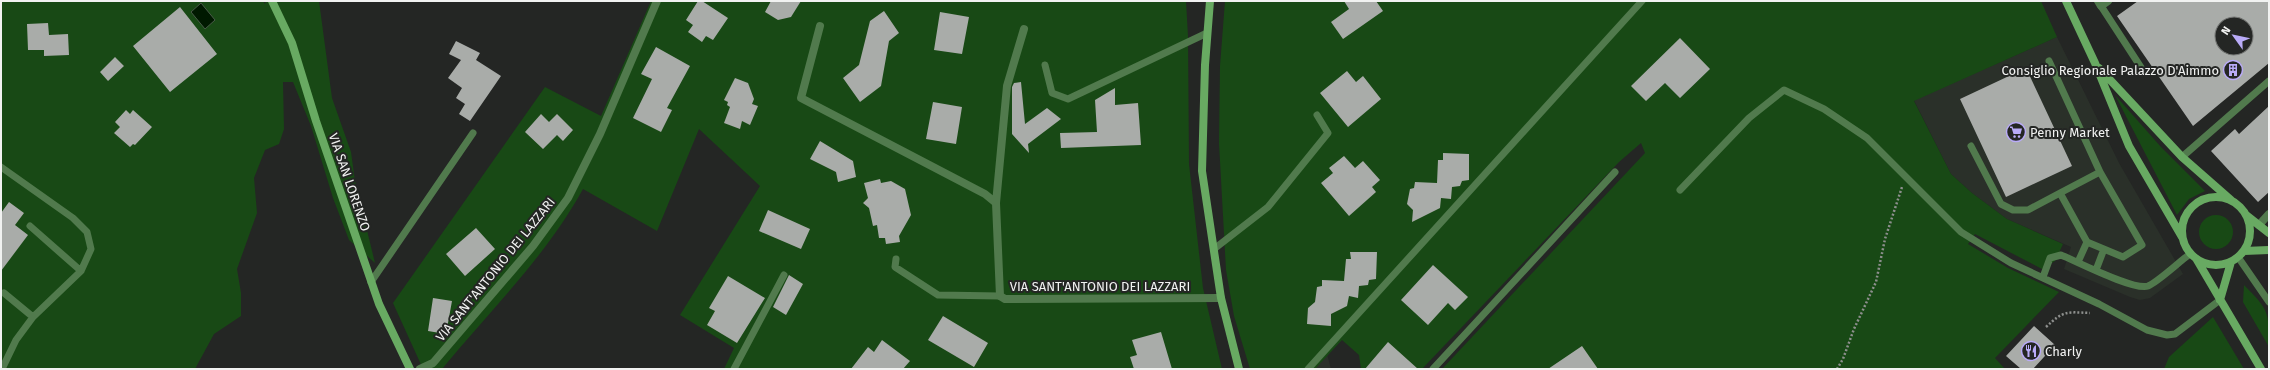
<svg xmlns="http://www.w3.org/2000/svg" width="2270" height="370" viewBox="0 0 2270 370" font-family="'Fira Sans',sans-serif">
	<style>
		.built { fill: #2a3029 }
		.green { fill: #184915 }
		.water { fill: #001900; stroke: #485a48 }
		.building { fill: #a9aca9; fill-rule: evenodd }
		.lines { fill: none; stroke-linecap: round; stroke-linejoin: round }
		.path { stroke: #8d8f8d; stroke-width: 2.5; stroke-dasharray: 2 2; stroke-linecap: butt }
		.lane { stroke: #517a4d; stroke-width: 7 }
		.street { stroke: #517a4d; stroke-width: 8 }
		.secondary { stroke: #68aa62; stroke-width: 8 }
		.labels { text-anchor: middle; stroke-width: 4; stroke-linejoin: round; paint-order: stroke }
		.poi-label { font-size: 13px; fill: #f1f2f1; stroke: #242624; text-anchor: start }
		.street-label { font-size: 13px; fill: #f1f2f1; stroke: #242624 }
	</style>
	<rect width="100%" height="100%" fill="#242624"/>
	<path class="built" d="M2057 37 2119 163 2183 274 2150 298 2140 300 2130 297 2064 269 2071 247 2007 219 1972 193 1951 174 1914 100Z
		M1327 354 1331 369H1315Z"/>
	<path class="green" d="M1 1H263L265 4 266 1H319L332 98 351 152 355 181 375 263 349 240 333 198 311 126 293 82H283L284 129 279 144 265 150 254 178 257 213 237 269 241 293V316L214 334 195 369H1Z
		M651 1H1186L1188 36 1189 164 1203 288 1222 369H724L734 348 680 315 760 186 699 129 657 231 583 189C547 255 490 311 442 369H423L393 303 545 87 601 116Z
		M1225 1H2041L2057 37 1914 101 1951 174 1972 193 2007 219 2063 244 2055 261 2042 269 1975 234 1968 244 2008 268 2059 292 1995 358 2005 369H1442L1645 153 1641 143 1619 162 1422 369H1361L1359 355 1342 340 1315 369H1250L1234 316 1226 270 1219 143 1220 66Z
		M2115 95 2161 147 2205 191 2189 199 2177 215Z
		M2199 232a17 17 0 1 1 34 0a17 17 0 1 1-34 0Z
		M2244 285C2269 310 2269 312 2269 347L2243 302Z
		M2213 317 2244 369H2164L2169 357Z"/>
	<path class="water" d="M201 3 215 20 205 29 191 12Z"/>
	<path class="building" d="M698 1H702L728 18 713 40 706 36 702 42 688 32 693 25 686 20Z
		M771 1H801L791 17 778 20 765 12Z
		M1344 1H1376L1383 11 1343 39 1331 22 1349 9Z
		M2138 1H2269V63L2193 126 2117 16ZM2222 24H2246V48H2222Z
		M180 7 217 54 170 92 133 46Z
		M884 11 899 33 889 41 881 86 860 102 843 78 859 65 870 21Z
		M940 12 969 17 962 54 934 50Z
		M48 23 49 35 68 34 69 55 44 56V50H28L27 24Z
		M1680 38 1710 69 1680 98 1665 83 1646 101 1631 86Z
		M456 41 480 53 476 60 501 76 470 121 459 114 465 104 456 98 462 88 448 78 461 60 449 54Z
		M656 47 690 66 667 108 672 110 661 132 633 118 652 79 641 74Z
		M115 57 124 66 108 81 100 72Z
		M2026 68 2072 166 2006 197 1960 99Z
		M1347 71 1356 82 1363 76 1381 99 1348 127 1320 93Z
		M735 78 748 83 754 99 752 104 758 106 750 125 742 121 740 129 724 123 730 107 727 105 728 102 724 100Z
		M1021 82 1025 124 1047 108 1061 119 1028 144 1029 153 1012 134V87L1014 83Z
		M1115 88V105L1138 103 1141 145 1061 148 1060 133 1097 132 1095 100Z
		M933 102 962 107 956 144 926 139Z
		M2269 106V192L2258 202 2211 151 2235 129 2239 134Z
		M126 110 130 114 133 110 152 127 135 145 133 144 130 147 114 133 120 127 115 122Z
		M541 114 549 122 557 114 573 130 563 141 557 135 543 149 525 132Z
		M820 141 853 161 856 177 838 182 836 172 810 159Z
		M1443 153 1469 154V180L1462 181 1460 186 1452 187 1451 199 1441 198 1440 208 1412 222 1413 210 1407 204 1410 189 1414 188 1415 182 1437 183 1438 160H1443Z
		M1344 156 1355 168 1363 161 1380 180 1372 187 1376 192 1349 216 1321 183 1333 173 1329 168Z
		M880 179 881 183 891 181 905 189 911 215 899 236 900 242 886 244 885 238H879L877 225 873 226 869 208 863 203 868 198 864 183Z
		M9 202 24 213 15 225 28 235 1 271V213Z
		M768 210 810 229 801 249 759 231Z
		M476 228 495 249 465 276 446 254Z
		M1350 252H1377L1376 279 1369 280 1368 285 1359 286 1358 298 1349 296 1347 306 1331 314V326L1307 324 1308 308 1315 302 1317 287 1322 286V280L1344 281 1346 259H1351Z
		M1433 265 1468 297 1455 310 1448 303 1428 325 1401 300Z
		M789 275 803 284 786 315 773 307Z
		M728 276 765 298 737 343 707 325 715 311 709 308Z
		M433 298 452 301 446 334 428 331Z
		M943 316 988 343 974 367 928 340Z
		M2034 326 2055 345 2033 369H2021L2006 356Z
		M1161 332 1172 369H1134L1130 357 1137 355 1132 340Z
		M882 340 910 361 903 369H851L868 347 874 352Z
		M1388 342 1418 369H1365Z
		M1582 346 1598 369H1548Z"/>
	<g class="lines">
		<path class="path" d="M2046 327C2064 310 2067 312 2090 313
			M1837 369 1843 359 1854 329 1876 282 1885 239 1902 187"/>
		<path class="lane" d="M2101 6 2142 69
			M1045 65 1052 93 1068 99 1207 33
			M1971 146 2001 204 2013 210H2028L2060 193 2087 242 2123 257 2142 245 2100 172 2049 61
			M2182 157 2269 81
			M1 167 73 218 87 232 91 249 81 271 33 317 16 340 2 369
			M1680 190 1749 118 1784 90 1824 109 1867 138 1961 232 2011 263 2099 304 2147 330 2167 335 2175 334 2220 300
			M2060 193 2100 172
			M30 226 81 271
			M1214 249 1268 207 1328 133 1317 115
			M2238 257 2269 302
			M896 259 895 267 938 295 1000 296
			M2078 262 2087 242
			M2096 270 2104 249
			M2043 277 2050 258 2061 255C2076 261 2134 291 2148 286 2158 282 2180 261 2190 254
			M371 282 473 133
			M4 293 33 317
			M734 369 784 275
			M1308 369 1642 1
			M1433 369 1615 172"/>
		<path class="street" d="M2098 1 2101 6 2108 1
			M820 26 801 98 985 194 996 203 1000 296 1005 299 1221 298
			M996 203 1007 86 1024 29
			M2259 225 2269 214
			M420 369 433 363 533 246 568 198 600 134 657 1"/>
		<path class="secondary" d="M272 1 292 43 316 121 379 304 410 369
			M1210 1 1205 65 1202 171 1221 298 1239 369
			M2066 1 2095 63 2129 146 2182 237
			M2099 68 2182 157 2231 200
			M2182 231a34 34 0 1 1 68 0a34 34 0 1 1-68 0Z
			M2246 215 2269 233
			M2244 251 2269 250
			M2197 260 2261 369
			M2220 300 2231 262"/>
	</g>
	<defs>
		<symbol id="building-ring" viewBox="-11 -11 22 22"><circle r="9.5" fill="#242624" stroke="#b9abf7" stroke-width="1.5"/><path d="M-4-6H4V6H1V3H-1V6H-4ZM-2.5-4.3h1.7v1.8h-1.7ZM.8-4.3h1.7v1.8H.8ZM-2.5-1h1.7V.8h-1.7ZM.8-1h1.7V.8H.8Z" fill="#b9abf7"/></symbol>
		<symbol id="supermarket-ring" viewBox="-11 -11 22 22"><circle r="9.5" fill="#242624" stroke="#b9abf7" stroke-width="1.5"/><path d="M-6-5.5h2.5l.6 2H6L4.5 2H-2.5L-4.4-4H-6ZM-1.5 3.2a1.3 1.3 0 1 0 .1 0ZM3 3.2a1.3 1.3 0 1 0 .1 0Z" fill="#b9abf7"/></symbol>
		<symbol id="restaurant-ring" viewBox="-11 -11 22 22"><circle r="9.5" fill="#242624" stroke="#b9abf7" stroke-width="1.5"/><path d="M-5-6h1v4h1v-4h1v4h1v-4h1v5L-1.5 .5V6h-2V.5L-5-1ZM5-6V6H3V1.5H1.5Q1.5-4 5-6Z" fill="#b9abf7"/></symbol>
	</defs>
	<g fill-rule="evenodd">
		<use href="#building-ring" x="2222" y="59" width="22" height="22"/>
		<use href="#supermarket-ring" x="2005" y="121" width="22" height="22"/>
		<use href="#restaurant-ring" x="2020" y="340" width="22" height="22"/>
	</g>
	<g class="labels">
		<g class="poi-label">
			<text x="2219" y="75" text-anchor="end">Consiglio Regionale Palazzo D'Aimmo</text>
			<text x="2030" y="137">Penny Market</text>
			<text x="2045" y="356">Charly</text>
		</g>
		<g class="street-label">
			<text transform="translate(350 182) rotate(71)" y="5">VIA SAN LORENZO</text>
			<text transform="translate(495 269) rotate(-51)" y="5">VIA SANT'ANTONIO DEI LAZZARI</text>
			<text x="1100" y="291">VIA SANT'ANTONIO DEI LAZZARI</text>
		</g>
	</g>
	<rect width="2270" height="370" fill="none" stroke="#f1f2f1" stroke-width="4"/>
	<g transform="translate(2234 36) rotate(303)"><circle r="19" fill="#242624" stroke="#767876"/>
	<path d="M0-3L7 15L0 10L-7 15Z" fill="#b9abf7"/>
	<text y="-6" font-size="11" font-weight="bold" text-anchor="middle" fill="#f1f2f1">N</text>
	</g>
</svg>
